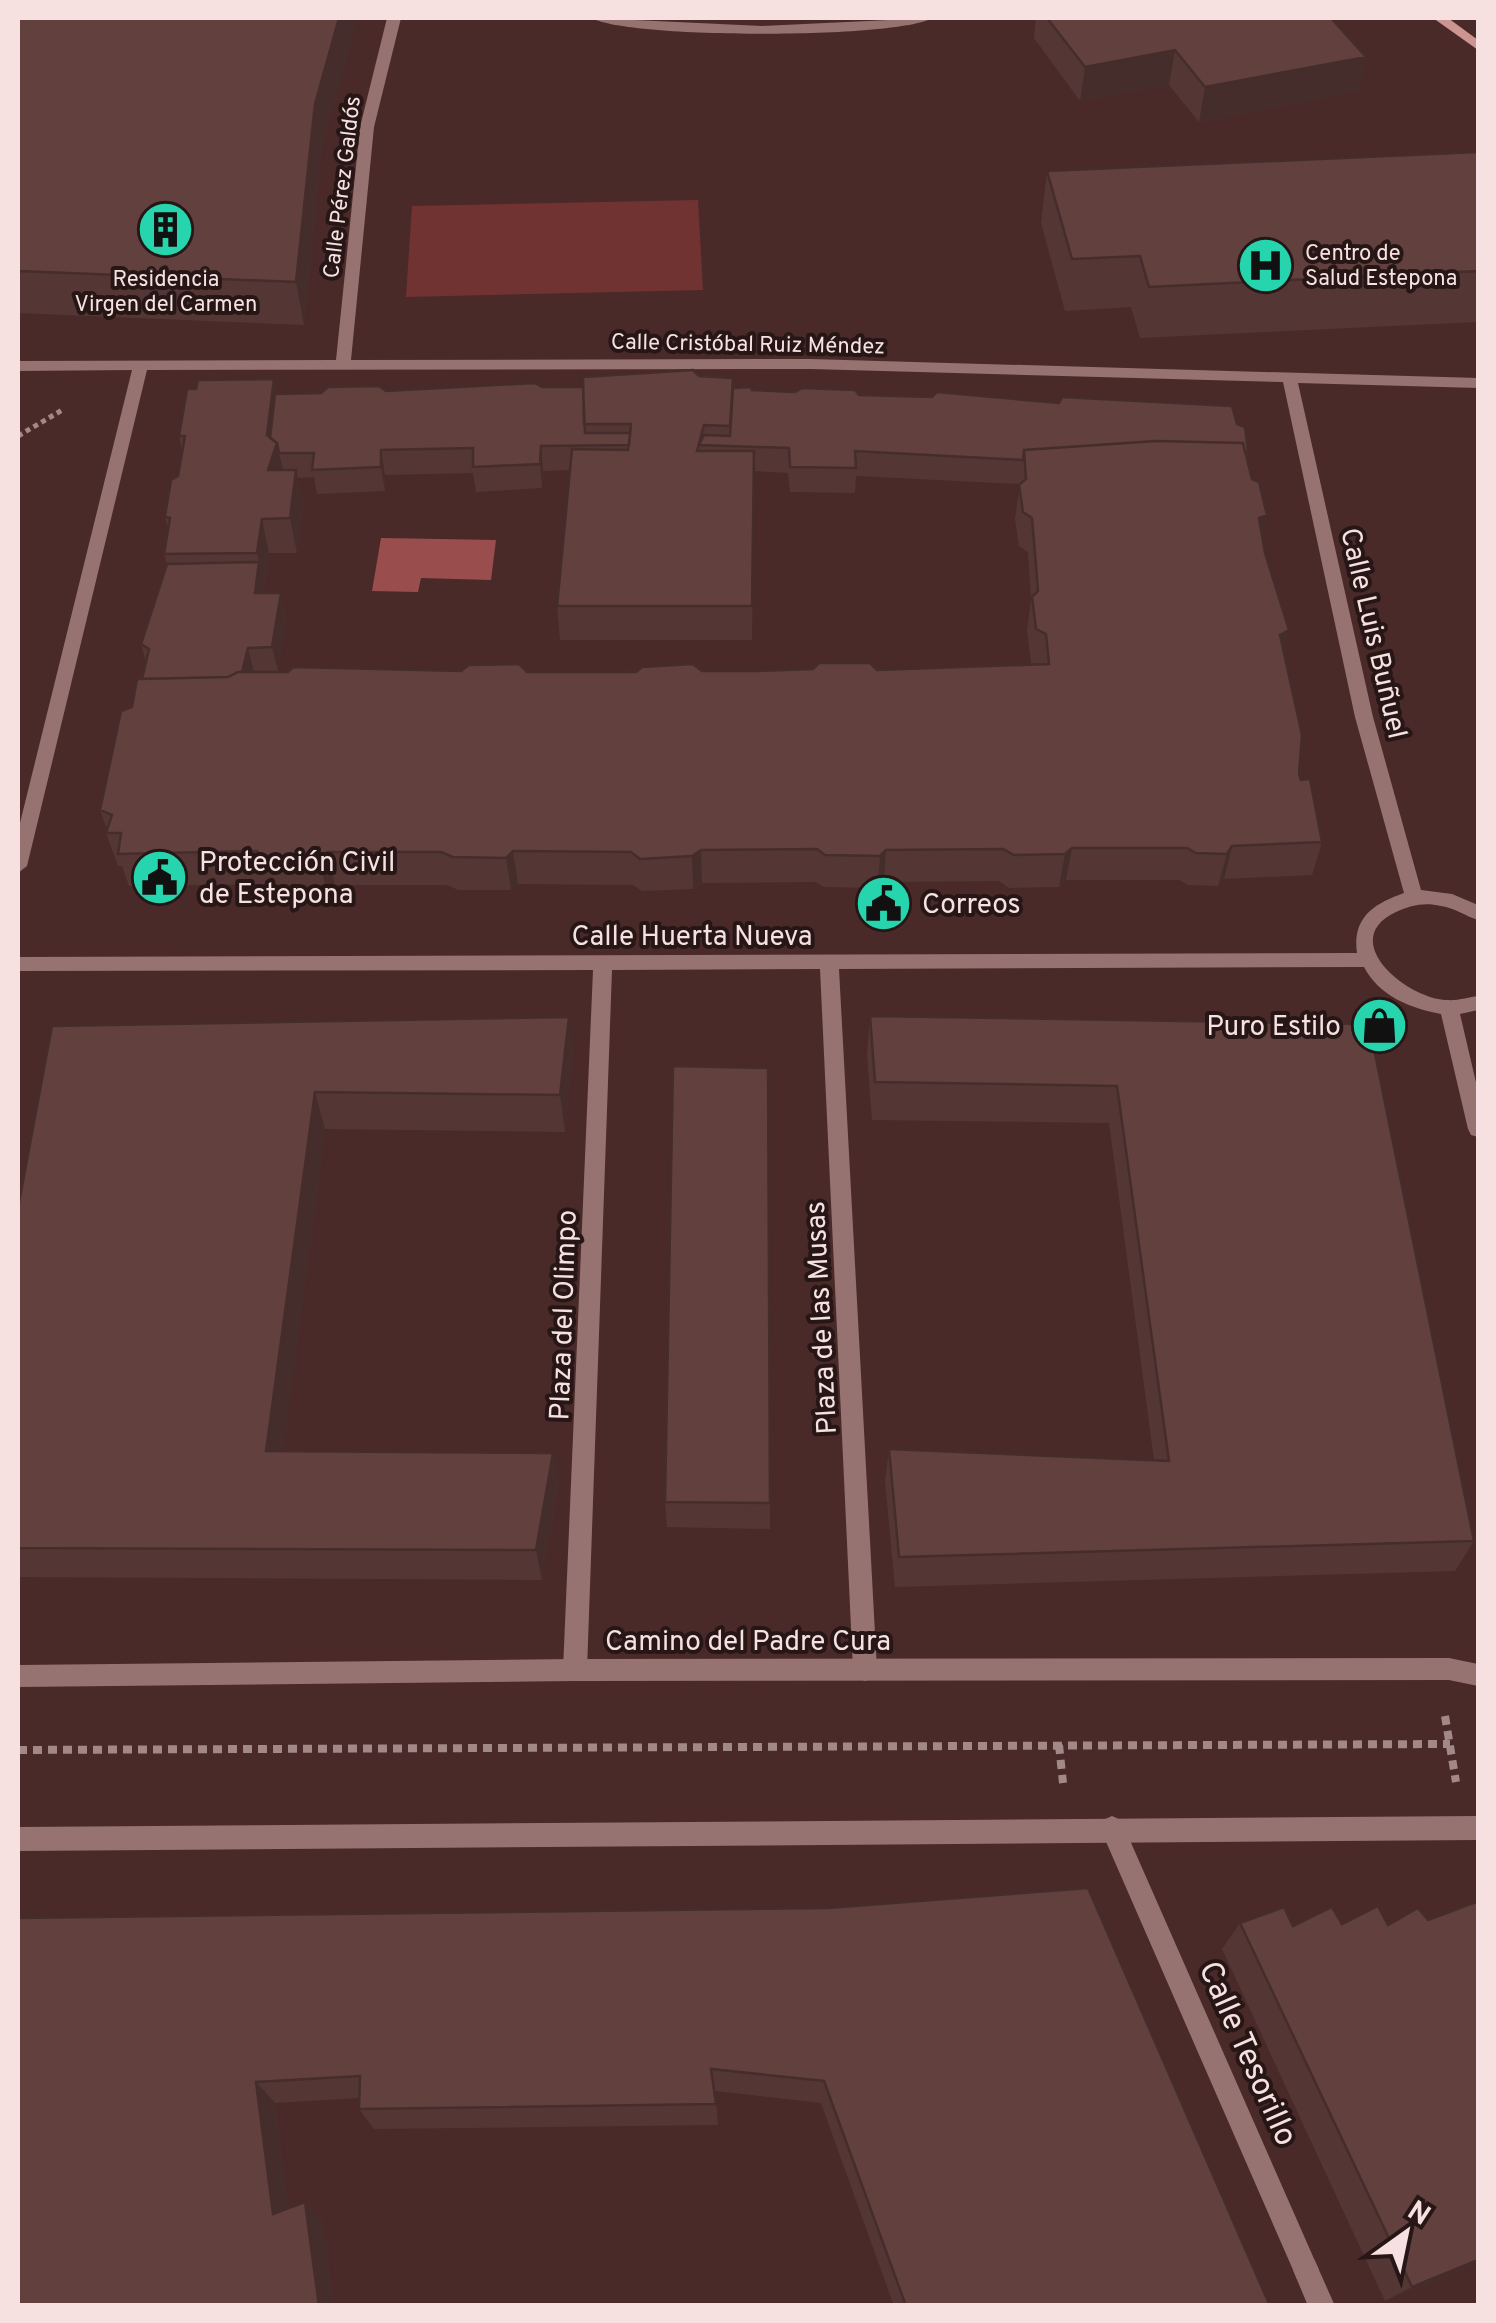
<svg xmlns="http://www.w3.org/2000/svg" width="1496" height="2323" viewBox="0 0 1496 2323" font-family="Overpass,sans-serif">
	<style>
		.green { fill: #713332 }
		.water { fill: #994e4d }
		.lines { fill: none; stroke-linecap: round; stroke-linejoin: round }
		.path-far1 { stroke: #a28887; stroke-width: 5; stroke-dasharray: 5 4; stroke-linecap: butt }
		.path { stroke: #a28887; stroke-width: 8; stroke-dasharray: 9 6; stroke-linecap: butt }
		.pedestrian { fill: #967370; fill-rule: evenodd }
		.minor { fill: #967370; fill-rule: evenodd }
		.tertiary { fill: #967370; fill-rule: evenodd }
		.secondary { fill: #cd9592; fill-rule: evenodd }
		.wall { fill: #543735; fill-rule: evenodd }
		.shaded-wall { fill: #452d2b }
		.building { fill: #62403e; stroke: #452d2b; stroke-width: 2.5 }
		.labels { text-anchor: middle; stroke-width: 8; stroke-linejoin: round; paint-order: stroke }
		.far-street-label { font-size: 22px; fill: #f7e1e0; stroke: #261716 }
		.far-poi-label { font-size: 22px; fill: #f7e1e0; stroke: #261716; text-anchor: start }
		.street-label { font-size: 28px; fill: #f7e1e0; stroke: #261716 }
		.poi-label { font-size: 28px; fill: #f7e1e0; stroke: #261716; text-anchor: start }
		.near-street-label { font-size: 32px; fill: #f7e1e0; stroke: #261716 }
	</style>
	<rect width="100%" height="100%" fill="#492a29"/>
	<path class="green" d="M698 200 703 290 406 297 412 206Z"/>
	<path class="water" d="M381 538 496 540 491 580 421 578 418 592 372 591Z"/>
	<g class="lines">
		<path class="path-far1" d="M18 436 64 409"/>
		<path class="path" d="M1445 1716 1456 1782
			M1059 1745 1063 1783
			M18 1750 1450 1744"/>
		<path class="pedestrian" d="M1306 2257 1315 2261 1335 2306H1308L1293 2270 1297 2261Z"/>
		<path class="minor" d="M387 18H401L374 127 351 360 810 359 1478 378V388L1298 383 1373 717 1421 890 1452 894 1478 905V920C1465 916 1455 908 1441 906 1425 902 1411 905 1396 912 1336 940 1407 999 1447 1000 1457 1001 1469 997 1478 996V1010L1460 1014 1478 1091V1137L1471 1135 1468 1129 1441 1014C1410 1008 1379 996 1364 967L839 969 877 1670 873 1678 865 1681 857 1678 853 1670 820 969 612 970 587 1670 583 1678 575 1681 567 1678 563 1670 593 970 18 971V957L1357 953C1352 918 1373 904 1404 893L1355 717 1283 382 810 369 147 370 27 866 18 873V831L132 370 18 371V361L336 360 360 127Z
			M1112 1816 1121 1820 1315 2261 1319 2270 1315 2279 1306 2283 1297 2279 1100 1828 1103 1820Z"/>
		<path class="tertiary" d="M592 18 762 26 932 18C898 39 627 39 592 18Z
			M1449 1658 1478 1664V1686L1449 1680 575 1681 18 1687V1665L575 1659Z
			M1478 1816V1840L18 1851V1827Z"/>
		<path class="secondary" d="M1433 18H1448L1478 40V50Z"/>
	</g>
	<path class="wall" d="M18 18H357L322 146 304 325 18 313Z
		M1036 18H1331L1366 57 1358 91 1199 122 1169 85 1080 101 1034 38Z
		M1478 152V322L1140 338 1131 307 1065 311 1041 223 1047 171Z
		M699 376 733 388 752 390 859 395 1237 424 1248 452 1247 459 1283 651 1299 774 1322 842 1312 875 1224 879 1218 886 1188 885 1179 880H1066L1059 887 1009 888 999 881 884 882 878 888 824 887 816 882 702 883 693 889 642 891 633 885 518 884 511 890H458L447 885H335L327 892H272L266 884 129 886 122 866H118L106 833 107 829 100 810 146 662 141 644 167 564 164 554 168 529 165 516 178 476 182 451 179 436 196 389 274 379 277 394 583 387ZM570 470 557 606 560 640H752L754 471 788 473 790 492 855 493 856 476 1020 484 1015 519 1019 546 1028 552 1031 599 1027 631 1031 663 1034 664 877 670 256 672 278 671 286 617 281 593H264L269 553H297L303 504 297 478 314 477 317 494 385 491V475L473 473 476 492 542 488 543 471Z
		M870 1016 1369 1024 1474 1541 1455 1571 895 1587 885 1481 889 1449 1154 1460 1109 1123 872 1120 867 1054Z
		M569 1017 573 1054 565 1132 325 1129 283 1451 553 1453 558 1485 542 1580 18 1577V1208L52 1026Z
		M665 1502 770 1503V1529L667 1527Z
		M828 1908 1270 2306H894L821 2103 715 2091 718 2125 374 2129 359 2109V2098L275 2103 288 2208 305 2202 322 2220 334 2306 18 1918Z
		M1240 1923 1293 1926 1342 1924 1478 2263 1385 2301 1222 1949Z"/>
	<path class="shaded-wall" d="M339 18H357L322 146 304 325 296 282 315 104Z
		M1175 50 1169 85 1080 101 1085 67Z
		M1366 57 1358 91 1199 122 1205 87Z
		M274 379 281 413 277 444 285 478 268 470 267 435Z
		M541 446 543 471 542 488 540 464Z
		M381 450 385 475V491L381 467Z
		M296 470 303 504 297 553 290 518Z
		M1267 515 1258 549 1259 518Z
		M262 519 269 553 261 618 255 593 259 562 257 553Z
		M281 593 286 617 278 671 272 647Z
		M1289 630 1280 664V635Z
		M248 648 254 672 230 687Z
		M1232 846 1224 879 1218 886 1227 854Z
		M1072 848 1066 880 1059 887 1065 854Z
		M701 850 702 883 693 889 692 856Z
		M886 850 884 882 878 888 880 856Z
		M513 851 518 884 511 890 506 858Z
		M327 852 335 885 327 892 319 860Z
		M569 1017 573 1054 565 1132 560 1095Z
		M315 1092 325 1129 279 1483 266 1451Z
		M553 1453 558 1485 542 1580 536 1550Z
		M256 2082 275 2103 291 2231 273 2214Z
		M305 2202 322 2220 334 2306H319Z
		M1478 2260V2263L1385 2301 1412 2287Z"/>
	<path class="building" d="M18 18H339L315 104 296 282 18 271Z
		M1047 18H1331L1366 57 1205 87 1175 50 1085 67Z
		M1478 152V271L1149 287 1140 256 1072 259 1047 171Z
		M693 370 699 376 733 378 730 426 704 425 697 451H754L752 606H557L572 449 628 450 630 435 631 424H584L583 377Z
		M274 379 267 435 277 443 268 470H296L290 518 262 519 257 553 164 554 170 518 165 516 171 480 178 476 185 436H179L187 389H196L198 380Z
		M535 383 542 387H583L585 433H630L629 445 541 446 540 464 473 467V448L381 450V467L312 470 314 453H279L277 443 270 438 275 394 321 393 328 387 379 386 386 391Z
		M751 387 752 390 795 392 802 388 855 390 859 395 932 397 937 392 1059 403 1062 397 1232 406 1237 424 1245 427 1248 452H1245L1243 443 1156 441 1024 450 1023 460 855 451 856 468 790 467 789 448 699 445 704 435 730 436 733 388Z
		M1156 441 1243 443 1252 479 1259 482 1267 515 1259 518 1265 553 1289 630 1280 635 1302 735 1299 774 1301 780 1310 779 1322 842 1232 846 1227 854 1196 853 1187 848H1072L1065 854 1014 855 1003 849 886 850 880 856 825 855 817 849 701 850 692 856 640 859 631 852 513 851 506 858 453 857 441 852H327L319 860 263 859 257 851 118 854 121 833H106L112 815 100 810 121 711 132 707 137 679 228 677 238 672H288L293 667 461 671 469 665 519 664 527 672H636L642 667 693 664 702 671H755L813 669 819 663H870L877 670 1049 664 1046 634 1036 629 1032 597 1038 591 1032 518 1023 512 1019 485 1026 479 1024 450Z
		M259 562 255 593H281L272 647 248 648 242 672H238L228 677 142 679 149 649 141 644 167 564Z
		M870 1016 1369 1024 1474 1541 899 1557 889 1449 1169 1461 1117 1086 875 1082Z
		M569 1017 560 1095 315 1092 266 1451 553 1453 536 1550 18 1548V1208L52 1026Z
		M673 1066 768 1068 770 1503 665 1502Z
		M1088 1888 1270 2306H906L824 2081 711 2069 716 2104 359 2109 360 2076 256 2082 273 2214 305 2202 319 2306H18V1918L828 1908Z
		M1476 1902 1478 1906V2260L1412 2287 1240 1923 1284 1907 1293 1926 1332 1907 1342 1924 1378 1906 1388 1925 1418 1908 1428 1920Z"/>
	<defs>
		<symbol id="building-disc" viewBox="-11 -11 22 22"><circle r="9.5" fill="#26d5ae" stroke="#261716"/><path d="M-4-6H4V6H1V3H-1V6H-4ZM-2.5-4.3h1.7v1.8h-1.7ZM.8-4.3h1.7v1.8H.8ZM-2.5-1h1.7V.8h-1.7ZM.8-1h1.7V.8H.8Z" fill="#111"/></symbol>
		<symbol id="hospital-disc" viewBox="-11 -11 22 22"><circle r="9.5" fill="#26d5ae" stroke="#261716"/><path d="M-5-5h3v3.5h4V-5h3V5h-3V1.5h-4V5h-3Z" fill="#111"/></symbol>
		<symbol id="civic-disc" viewBox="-11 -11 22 22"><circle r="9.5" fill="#26d5ae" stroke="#261716"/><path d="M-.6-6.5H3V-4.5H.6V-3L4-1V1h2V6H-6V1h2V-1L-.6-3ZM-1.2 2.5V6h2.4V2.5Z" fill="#111"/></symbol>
		<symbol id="shop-disc" viewBox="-11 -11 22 22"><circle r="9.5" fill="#26d5ae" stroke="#261716"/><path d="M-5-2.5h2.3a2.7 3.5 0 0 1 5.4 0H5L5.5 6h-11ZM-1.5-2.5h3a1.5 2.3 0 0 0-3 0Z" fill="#111"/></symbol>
	</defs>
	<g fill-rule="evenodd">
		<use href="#building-disc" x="134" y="198" width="63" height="63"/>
		<use href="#hospital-disc" x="1234" y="234" width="63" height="63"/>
		<use href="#civic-disc" x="128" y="846" width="63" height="63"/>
		<use href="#civic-disc" x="852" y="872" width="63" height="63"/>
		<use href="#shop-disc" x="1348" y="994" width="63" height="63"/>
	</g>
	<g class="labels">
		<g class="far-street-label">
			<text transform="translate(341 187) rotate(-83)" y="8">Calle Pérez Galdós</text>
			<text transform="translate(748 343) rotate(1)" y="8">Calle Cristóbal Ruiz Méndez</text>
		</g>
		<g class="far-poi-label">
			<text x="1305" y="260">Centro de<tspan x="1305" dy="25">Salud Estepona</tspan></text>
			<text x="166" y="286" text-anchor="middle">Residencia<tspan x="166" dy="25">Virgen del Carmen</tspan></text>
		</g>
		<g class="street-label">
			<text transform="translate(1375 633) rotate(77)" y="10">Calle Luis Buñuel</text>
			<text x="692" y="945">Calle Huerta Nueva</text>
			<text transform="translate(562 1315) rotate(-88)" y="10">Plaza del Olimpo</text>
			<text transform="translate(820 1318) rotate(-93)" y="10">Plaza de las Musas</text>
			<text x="748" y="1650">Camino del Padre Cura</text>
		</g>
		<g class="poi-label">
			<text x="199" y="871">Protección Civil<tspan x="199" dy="32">de Estepona</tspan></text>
			<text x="922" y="913">Correos</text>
			<text x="1341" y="1035" text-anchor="end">Puro Estilo</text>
		</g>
		<g class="near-street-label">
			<text transform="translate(1249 2053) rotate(66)" y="11">Calle Tesorillo</text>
		</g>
	</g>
	<rect width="1496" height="2323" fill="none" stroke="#f7e1e0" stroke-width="40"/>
	<g transform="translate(1406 2233) rotate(33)" stroke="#261716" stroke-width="8" paint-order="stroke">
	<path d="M0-8L18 38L0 25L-18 38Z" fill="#f7e1e0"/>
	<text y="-15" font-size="28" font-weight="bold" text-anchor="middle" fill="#f7e1e0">N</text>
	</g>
</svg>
